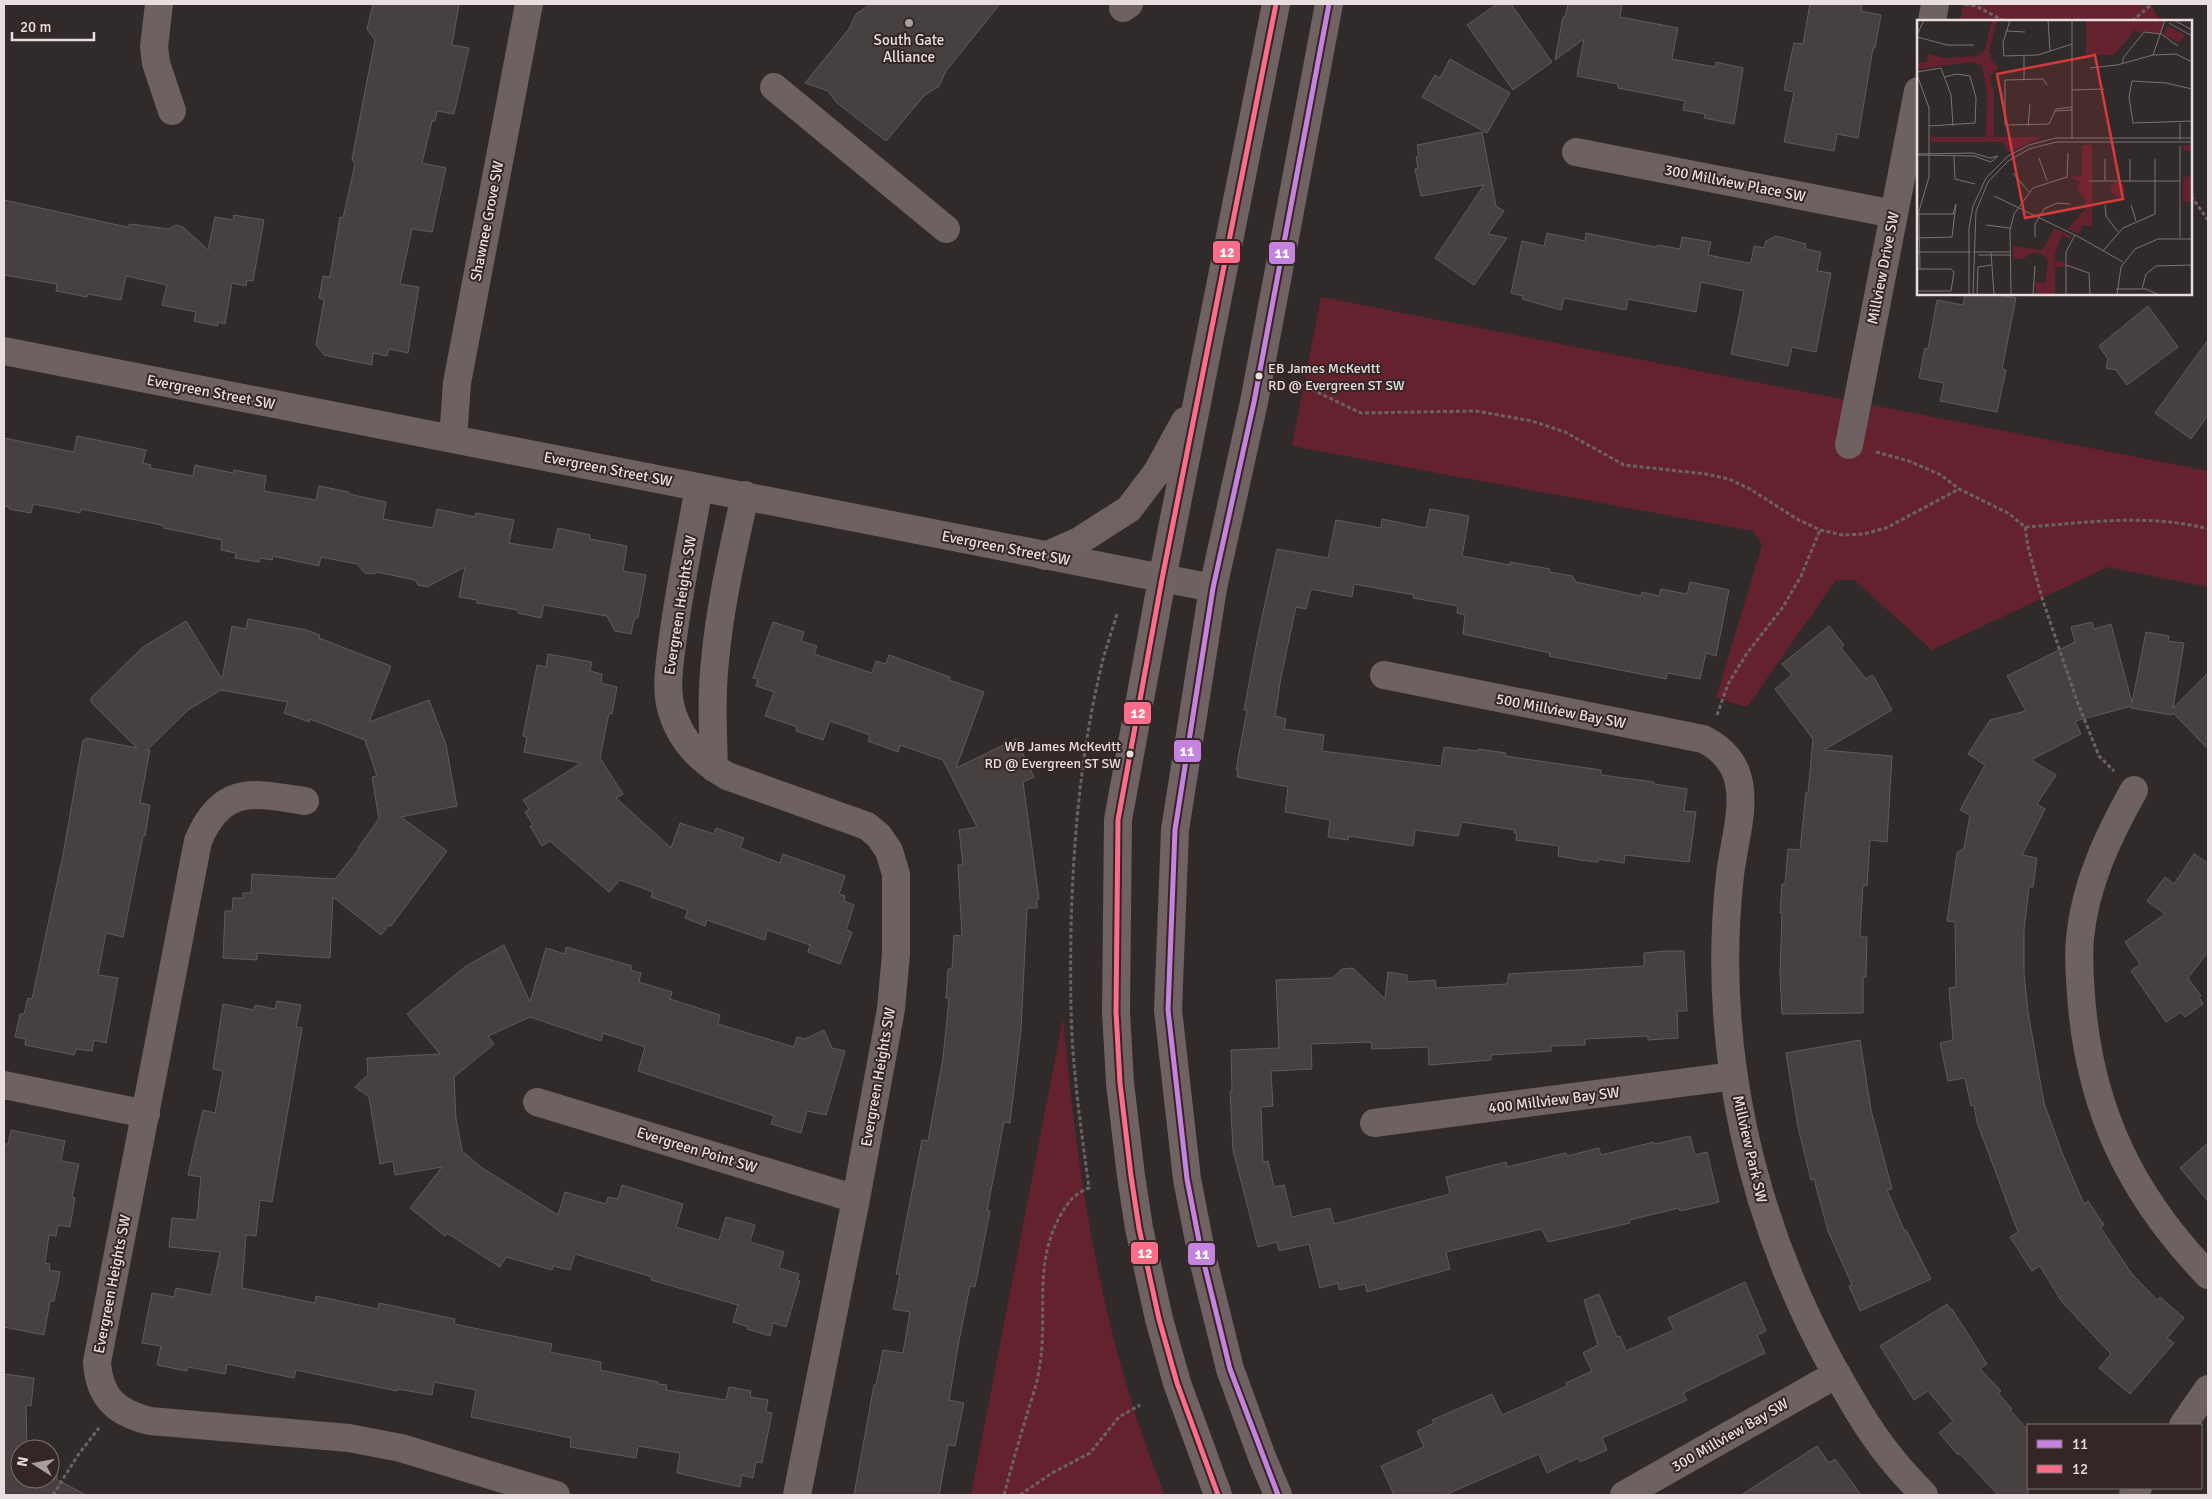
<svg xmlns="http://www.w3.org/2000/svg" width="2212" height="1499" viewBox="0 0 2212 1499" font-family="Signika,sans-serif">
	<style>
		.green { fill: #64222f }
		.building { fill: #464040; stroke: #605b5b }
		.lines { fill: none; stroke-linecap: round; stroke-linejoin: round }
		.path { stroke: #6c6263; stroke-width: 3; stroke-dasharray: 4 2.5; stroke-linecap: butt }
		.minor { stroke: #6d6162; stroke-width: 28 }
		.major { stroke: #706162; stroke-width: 28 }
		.bus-1-casing { stroke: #342627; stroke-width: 9 }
		.bus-2-casing { stroke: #342627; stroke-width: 9 }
		.bus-1 { stroke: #c483df; stroke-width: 5 }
		.bus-2 { stroke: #fb6d88; stroke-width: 5 }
		.poi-dot { fill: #a89fa0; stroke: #342627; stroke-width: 2 }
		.bus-dot { fill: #e8dedf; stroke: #342627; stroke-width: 2 }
		.labels { text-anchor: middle; stroke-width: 4; stroke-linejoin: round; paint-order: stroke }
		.bus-label { font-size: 14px; fill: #e8dedf; stroke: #342627; text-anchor: start }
		.poi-label { font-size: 15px; fill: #e8dedf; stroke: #342627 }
		.street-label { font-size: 15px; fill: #e8dedf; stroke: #342627 }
		.inset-road { fill: none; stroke: #7a7272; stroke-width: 1 }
		.view { fill: #d83a3a; fill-opacity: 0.15; stroke: #d83a3a; stroke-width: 2.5 }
		.inset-edge { fill: none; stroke: #e8dedf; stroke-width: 2.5 }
		.line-badge { stroke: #342627; stroke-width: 2 }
		.badge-label { font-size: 14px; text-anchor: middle; font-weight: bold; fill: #fff }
	</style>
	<rect width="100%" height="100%" fill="#302a2a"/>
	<path class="green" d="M1963 4H2150L2161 21H1960Z
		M1321 297 2208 471V587L2108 567 1932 650 1854 580H1836L1747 707 1716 698 1762 545 1753 531 1292 446Z
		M1063 1018C1078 1182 1102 1342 1165 1495H971Z"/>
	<path class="building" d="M373 4H459L452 45 469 48 454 114 437 111 435 121H432L422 163 446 168 432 232 412 229 400 284 419 287 408 353 389 349 387 356 373 353 372 365 324 355 316 345 324 300 319 298 323 276 330 277 340 217 343 218 355 164 352 159 375 40 367 29Z
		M871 4H1000L946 71 939 86 924 96 886 141 836 102 828 91 805 83 849 29 856 14Z
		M1497 4H1511L1552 62 1513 90 1467 25Z
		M1568 4H1622L1620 17 1678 28 1672 59 1715 67 1716 62 1743 68 1734 124 1704 118 1705 114 1683 110 1685 101 1618 88V84L1577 76 1584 39 1555 60 1563 17H1565Z
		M1810 4H1862L1861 11 1881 15 1875 48H1873L1858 138 1837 134 1834 151 1784 142 1794 92 1784 90 1794 43 1803 44Z
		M1450 59 1510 93 1487 133 1422 97 1435 75 1440 78Z
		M1482 132 1496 206 1504 211 1488 234 1507 238 1474 285 1435 258 1484 185 1421 196 1415 169 1418 168 1416 157 1419 156 1417 145Z
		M4 200 127 227 130 224 169 229 176 225 183 227 208 250 215 217 233 220 234 215 264 220 253 281 247 280 246 286 232 283 225 324 218 322V326L194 321 196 312 162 305 167 285 126 276 121 300 88 294 87 297 56 291 57 284 4 275Z
		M1547 233 1585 241 1586 233 1655 247 1658 245 1680 249 1682 237 1711 242 1708 255 1749 263 1751 262 1754 246 1764 248 1766 241 1776 236 1806 244 1805 249 1821 252 1817 271 1831 273 1816 352 1792 347 1788 366 1731 354 1744 291 1701 282 1696 312 1628 299 1626 310 1564 298 1561 310 1522 299 1523 296 1511 293 1522 241 1544 246Z
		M1965 294H1995L2016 298 2002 369 2006 370 1997 412 1940 401 1944 383 1919 378 1925 348 1928 349 1937 300 1963 305Z
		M2148 306 2178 347 2127 385 2116 370 2106 368 2108 359 2099 346Z
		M2208 340V415L2191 439 2155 413Z
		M77 436 146 450 143 463 151 465 150 468 193 476 195 465 233 473 234 470 266 476 264 491 316 500 319 486 349 492V494L386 502 383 519 433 528 437 509 475 517 476 513 514 520 509 543 553 550 558 528 590 535V539L627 546 623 571 646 575 638 617 634 620 631 634 615 631 607 616 544 605 541 618 518 613V610L477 603V600L459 597 465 567 427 587 418 585 415 580 377 572 374 574 365 573 357 564 321 557 319 566 273 556 272 560 260 558 259 562 235 558 236 553 221 550 222 540 164 528 162 525 81 509 80 513 33 504 31 513 9 509 10 507 4 506V438L74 452Z
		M1430 509 1469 516 1462 556 1510 565V562L1550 569 1549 572 1572 576 1576 582 1641 596 1642 592 1659 596 1661 589 1687 594 1690 582 1729 590 1716 656 1706 653 1700 679 1667 673 1666 679 1549 656 1550 653 1463 634 1465 615 1457 613 1458 606 1413 598 1414 595 1354 584 1352 597 1311 589 1306 609 1296 607 1281 677 1275 716 1286 719 1284 729 1324 735 1322 751 1441 766 1444 747 1478 751V749L1506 753 1505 756 1601 770V775L1654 782V784L1687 789 1684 811 1696 812 1689 862 1625 855 1624 863 1598 859V862L1580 860 1558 856 1559 846 1516 840 1517 833H1514L1515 830 1462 822 1458 836 1415 830 1413 846 1349 836 1348 840 1328 837 1330 820 1285 812 1288 787 1237 777 1238 770H1236L1247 710H1244L1259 631 1277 549 1328 558 1336 520 1381 528 1382 519 1426 528Z
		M248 619 306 630 320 635 319 638 391 666 369 722 429 700 446 745 457 806 401 817 447 851 391 926 389 925 381 935 333 897 330 958 257 953V960L223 958 225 911H232L233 898H243V893H251L252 874 335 879 359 849 358 848 379 819 372 777 377 776 365 740 310 719 309 722 284 713 288 702 221 690 188 710 147 750H150L140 803 150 805 145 836H143L123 937 106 933 98 975 118 978 106 1043 94 1040 92 1051 76 1049 74 1055 25 1045 26 1039 15 1037 20 1014H24L28 998 32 999 63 855 83 740H86V738L137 748 91 702V698L143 647 186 621 222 679 232 626 246 629Z
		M773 622 804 632 801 641 817 646 814 654 872 673 876 661 886 664 889 655 950 677 949 680 984 692 956 768 1016 739 1034 777 1023 782 1039 899H1037V908H1027L1021 1030 1010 1123 1004 1122 987 1211H990L975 1287 970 1286 958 1346 949 1400 964 1403 955 1446 948 1445 939 1495H854L874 1385H876L883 1350 903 1353 910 1312 893 1309 900 1274H896L922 1140 928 1141 943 1058 949 998H946L948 969H952L954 935 962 936 958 865H963L959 830 977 827 943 760 900 745 898 752 868 741 870 735 830 721 823 740 796 731 797 727 765 716 774 692 756 686 758 679 753 678Z
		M2092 622 2094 629 2111 624 2132 703 2146 632 2169 636 2168 641 2184 643 2173 708 2208 673V749L2173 713 2172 715 2131 708 2132 706 2075 721 2081 734 2031 760 2056 775 2037 804 2045 809 2022 855 2037 858 2033 887H2029L2024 930V973L2028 1012 2044 1103 2063 1155 2084 1204 2088 1201 2104 1225 2100 1227 2132 1274 2157 1300 2160 1297 2184 1318 2167 1338 2174 1343 2130 1394 2099 1368 2111 1354 2062 1302 2040 1266 2032 1271 2010 1237 2018 1232 1977 1122 1974 1105 1971 1106 1965 1078 1948 1081 1940 1043 1953 1040 1949 988 1956 987 1955 922 1947 921 1957 853 1964 848 1970 815 1960 810 1985 765 1968 754 1990 720 2026 711 2007 676 2075 642 2071 627Z
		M1829 626 1844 645 1841 648 1866 679 1872 675 1874 677 1892 710 1824 750 1892 756 1887 842 1870 840 1867 886 1863 885 1860 937H1867L1866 974V977H1863V1013L1782 1014 1780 975 1782 913H1780L1782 884H1785L1788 849 1800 850 1806 793H1808L1813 739 1775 689 1792 675 1782 664Z
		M548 654 592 662 590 671 602 674 601 683 617 687 612 714 609 713 600 758 623 794 616 798 671 848 680 823 714 834 716 828 744 838 740 848 780 863 783 854 845 876 839 894 845 896 844 901 854 905 846 930 852 932 840 964 808 952 810 945 767 930 765 940 707 920 705 926 685 918 688 910 651 897 653 892 620 880 609 892 550 841 542 846 530 826 533 825 525 812 529 809 523 800 581 763 524 752 527 737 523 736 537 665 546 667Z
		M2194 854 2208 863V952L2188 978 2201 996 2199 997 2203 1004 2185 1017 2181 1012 2166 1022 2131 971 2140 964 2125 942 2165 914 2147 901 2165 877 2174 884Z
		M504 945 530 1002 546 948 565 954 566 947 632 966 631 970 641 973 639 982 672 992 670 999 720 1015 718 1024 794 1047 797 1037 805 1039 824 1030 832 1048 845 1051 826 1115 807 1111 801 1133 771 1124 774 1116 638 1071 645 1047 603 1033 601 1041 530 1017 488 1036 494 1044 454 1077 456 1118 462 1151 482 1168 558 1215 565 1192 606 1204 608 1197 618 1199 622 1185 683 1204 676 1227 719 1240 726 1217 755 1225 750 1242 784 1252 779 1268 799 1274 797 1280 800 1281 786 1327 773 1323 770 1336 747 1329 748 1327 733 1322 738 1305 651 1280 652 1277 575 1254 570 1270 553 1266 552 1270 506 1257 500 1267 447 1233 445 1236 410 1208 442 1167 395 1175 393 1161 380 1164 369 1097 355 1087 368 1075 367 1058 440 1054 407 1014 466 966Z
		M1666 951H1684L1687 1011H1677L1678 1038 1648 1040V1036L1585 1039V1045L1551 1046V1051L1491 1055V1060L1429 1065 1428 1047 1372 1049 1371 1042 1311 1044 1312 1069 1271 1071 1273 1106 1261 1107 1263 1162 1268 1161 1274 1187 1284 1185 1292 1217 1330 1208 1334 1224 1450 1194 1446 1177 1506 1162 1507 1167 1566 1153 1567 1156 1599 1148 1601 1155 1654 1142 1655 1144 1690 1136 1695 1155 1707 1152 1719 1202 1680 1211 1679 1208 1629 1220 1630 1223 1548 1242 1542 1229 1446 1252 1450 1269 1367 1292 1365 1284 1339 1290 1338 1283 1320 1288 1309 1244 1279 1251 1277 1242 1258 1247 1233 1150 1230 1091H1232L1231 1050 1279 1048 1276 980 1333 978 1342 969 1353 968 1385 999 1388 972 1407 975V982L1435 980 1436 988 1507 984 1509 974 1644 966V953Z
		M277 1001 301 1005 296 1027 302 1028 272 1202 260 1200 256 1236 246 1235 242 1288 315 1303 316 1296 378 1309 379 1303 455 1319 454 1324 552 1344 550 1352 601 1362 600 1370 658 1382V1384L667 1385 666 1390 726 1400 729 1387 751 1391 750 1397 768 1400 766 1412 772 1413 762 1463 756 1462 753 1478 742 1475 740 1487 677 1473 680 1453 638 1446 636 1458 570 1447 571 1438 471 1417 476 1390 434 1382 432 1395 398 1389 397 1391 296 1370 294 1378 227 1364 225 1374 188 1367 187 1371 157 1365 161 1346 142 1343 152 1293 174 1297 176 1288 211 1295 220 1252 169 1247 172 1218 197 1220 201 1177 188 1175 203 1110 215 1113 223 1071 213 1069 223 1004 254 1010 255 1005 275 1009Z
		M1860 1040 1871 1110 1892 1189 1887 1190 1904 1230H1906L1931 1279 1860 1311 1849 1286 1852 1285 1828 1231 1814 1179 1811 1180 1798 1127 1786 1053Z
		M11 1130 65 1141 61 1161 79 1164 72 1197 75 1198 70 1227 58 1225 56 1236 49 1235 45 1263 50 1264 49 1270 60 1272 54 1301H50L44 1335 4 1327V1144H8Z
		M2208 1143V1201L2180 1168Z
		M1745 1282 1766 1331 1757 1335 1765 1353 1683 1393 1687 1400 1602 1438 1607 1450 1580 1462 1578 1458 1547 1473 1539 1454 1445 1495H1394L1381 1466 1424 1447 1417 1431 1434 1423 1432 1420 1492 1394 1502 1415 1567 1386 1566 1383 1592 1371 1583 1353 1598 1345 1584 1300 1599 1294 1617 1337 1620 1336 1626 1351 1674 1330 1668 1318Z
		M1947 1304 1951 1310 1952 1309 1987 1364 1980 1369 2001 1391 1998 1393 2012 1409 2010 1410 2028 1430V1495H1998L1960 1454 1958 1455 1939 1433 1953 1421 1928 1391 1914 1400 1880 1346Z
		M4 1374 34 1378 31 1406 26 1405 27 1449H20V1479H50V1470L58 1476 56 1479 86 1495H4Z
		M1817 1446 1829 1463 1835 1459 1861 1495H1741Z"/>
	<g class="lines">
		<path class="path" d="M1965 4 1976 6 2004 21
			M2132 21 2152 4
			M2191 196 2208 220
			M1300 384 1361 413 1476 411 1532 421 1565 432 1624 465 1706 474 1729 479 1750 489 1797 519 1820 530 1843 535 1864 534 1886 528 1959 489
			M1876 452 1909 461 1941 475 1959 489 2008 513 2025 527C2086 523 2148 513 2208 529
			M2025 527 2028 547 2042 598 2077 701 2099 756 2114 771
			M1717 715 1728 684 1747 653 1783 607 1801 576 1820 530
			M53 1495 78 1455 99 1428
			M1004 1495C1011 1468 1019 1441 1027 1414 1031 1400 1037 1385 1039 1370 1049 1316 1032 1267 1060 1216 1068 1202 1074 1194 1089 1188 1081 1128 1072 1068 1071 1007 1069 899 1075 778 1100 672 1104 653 1111 634 1117 614
			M1020 1495 1052 1473 1090 1453 1119 1417 1140 1405"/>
		<path class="minor" d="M159 4 154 47 156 63 172 111
			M1123 8 1129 4
			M1932 21 1935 4
			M774 87 946 229
			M1576 152 1894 214
			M4 351 1213 588
			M453 439 457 383 529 4
			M1849 445 1918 91
			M699 487C690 537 680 586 673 637 670 663 664 689 673 715 683 744 702 761 727 776L867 826 879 836 889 851 896 874V954L891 1009 856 1199 797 1495
			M1384 675 1703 739C1761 767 1736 825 1730 875 1711 1044 1750 1216 1831 1364 1849 1396 1868 1430 1891 1458 1901 1471 1913 1483 1924 1495
			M714 768C713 732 711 697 715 661 720 605 733 550 745 495
			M2134 790C2108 836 2085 885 2080 938 2078 957 2080 977 2081 995 2089 1108 2130 1194 2208 1275
			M305 801C253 793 222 784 198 841L97 1362C99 1398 117 1413 150 1421L349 1438 401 1448 556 1495
			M4 1085 146 1114
			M537 1102 856 1199
			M1374 1123 1734 1076
			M2183 1425 2208 1389
			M1624 1495 1837 1374
			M2133 1495 2138 1488"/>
		<path class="major" d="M1045 556 1079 541 1129 509 1157 472 1185 421
			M1218 1495 1177 1383 1159 1319 1139 1228 1131 1176 1120 1083 1116 1012 1118 820 1162 579 1276 4
			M1278 1495 1262 1457 1230 1369 1201 1251 1187 1179 1168 1010 1175 830 1213 588 1254 402 1329 4"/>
		<defs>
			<path id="bus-1" d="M1278 1495 1230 1369 1201 1251 1187 1179 1168 1010 1175 830 1213 588 1254 402 1329 4"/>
			<path id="bus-2" d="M1218 1495 1177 1383 1159 1319 1139 1228 1131 1176 1120 1083 1116 1012 1118 820 1162 579 1276 4"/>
		</defs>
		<use href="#bus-1" class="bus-1-casing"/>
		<use href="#bus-2" class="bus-2-casing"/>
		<use href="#bus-1" class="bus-1"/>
		<use href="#bus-2" class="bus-2"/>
	</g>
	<circle class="poi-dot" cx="909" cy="23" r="5"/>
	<g class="bus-dot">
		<circle cx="1259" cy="376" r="4.5"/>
		<circle cx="1130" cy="754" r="4.5"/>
	</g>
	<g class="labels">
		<g class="bus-label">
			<text x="1268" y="373">EB James McKevitt<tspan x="1268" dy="17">RD @ Evergreen ST SW</tspan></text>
			<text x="1121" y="751" text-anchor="end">WB James McKevitt<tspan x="1121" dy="17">RD @ Evergreen ST SW</tspan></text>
		</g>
		<g class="poi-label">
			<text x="909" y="45">South Gate<tspan x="909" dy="17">Alliance</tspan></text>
		</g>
		<g class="street-label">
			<text transform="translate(1735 183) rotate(11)" y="5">300 Millview Place SW</text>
			<text transform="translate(487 221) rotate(-79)" y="5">Shawnee Grove SW</text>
			<text transform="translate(1883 268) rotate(-79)" y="5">Millview Drive SW</text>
			<text transform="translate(211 392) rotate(11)" y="5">Evergreen Street SW</text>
			<text transform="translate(608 469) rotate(11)" y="5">Evergreen Street SW</text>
			<text transform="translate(1006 548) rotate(11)" y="5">Evergreen Street SW</text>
			<text transform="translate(680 605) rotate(-81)" y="5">Evergreen Heights SW</text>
			<text transform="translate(1561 711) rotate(11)" y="5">500 Millview Bay SW</text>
			<text transform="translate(878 1077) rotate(-80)" y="5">Evergreen Heights SW</text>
			<text transform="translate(1554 1100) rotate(-7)" y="5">400 Millview Bay SW</text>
			<text transform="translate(1750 1149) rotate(77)" y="5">Millview Park SW</text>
			<text transform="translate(697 1150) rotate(17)" y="5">Evergreen Point SW</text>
			<text transform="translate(112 1284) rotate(-79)" y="5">Evergreen Heights SW</text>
			<text transform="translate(1730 1435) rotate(-30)" y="5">300 Millview Bay SW</text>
		</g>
	</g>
	<g transform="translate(1917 20)">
		<rect width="275" height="275" fill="#302a2a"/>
		<path d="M75 0H80L72 32 75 41 82 47 73 56 77 73V117H125L92 132 85 122H14V117H69L70 73 65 46 55 42 2 49 0 43 10 42 11 34 26 38 61 36 68 30ZM169 0H247L244 14 226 11 223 14 218 10 197 35H169ZM251 6 268 15 263 23 246 15ZM165 125H175V207L166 205 161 214 151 209 168 189V179L160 169 163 162 154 157 165 156ZM266 125H275V182H266V157L275 156V131L266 130ZM194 169a7 7 0 1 1 14 0a7 7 0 1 1-14 0ZM137 208 154 216 153 219 145 215 138 234V241L148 242V247H138V275H119L118 263H128L131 241 125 234 114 233 106 239H96V226L123 230 129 225Z" fill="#64222f"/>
		<path class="inset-road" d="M93 0 86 23 87 36 121 35 155 24M131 0 133 31M155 0V119M248 0 236 35 259 34 275 42M257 0 275 10M252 3 275 16M89 11 108 12M0 15 7 0M0 17 30 25H57M206 43V38L227 12 244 14 261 26M173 48 200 45 236 35M0 52 24 48 34 75 36 106M0 55 12 88V157L0 198V249M107 59V36M130 65 126 59 88 60V105L132 104 139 89 155 87M275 69 249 63 215 61 212 77 216 103 275 101M155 70 187 69M138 91 155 90M12 106 58 103 59 78 53 56 39 54 28 57M111 106 113 84M263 120V103M0 134 56 133 73 138M0 135 57 136 74 142M37 136 38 159 58 164M73 138 81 136 74 142M122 138 130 161M188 139V161M96 153 112 172M172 161H263M213 161V139M77 176 162 217 206 242M188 185 189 196 201 212M214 185 219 201M1 194H37M2 194 3 249M69 205 93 208M118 217V204L127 189 140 183 153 184M0 218 35 217 39 184 36 194M263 218V126M186 231 206 208 238 194V139M0 232H54M56 232H93M74 232 77 275M61 235H93M149 245 172 253 173 275M0 249H34L37 252 34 271H0M199 269H229L242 275M225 269 229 254 239 246 275 245M52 275V208L56 186 69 158 91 136 112 125 139 118H275M56 275 59 191 71 162 91 141 112 129 139 122H275M60 275 61 247 74 245M94 275 93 210 97 194 116 168 150 157 151 133M116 275 118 246M149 275V232L158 215M200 275 204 247 218 229 241 219H275"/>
		<path class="view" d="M178 35 206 179 108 198 80 54Z"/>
		<rect width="275" height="275" class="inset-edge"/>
	</g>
	<g class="line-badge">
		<rect x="1212" y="240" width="29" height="24" rx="5" fill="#fb6d88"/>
		<rect x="1268" y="241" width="28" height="24" rx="5" fill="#c483df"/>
		<rect x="1123" y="701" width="29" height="24" rx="5" fill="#fb6d88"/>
		<rect x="1173" y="739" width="29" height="24" rx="5" fill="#c483df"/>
		<rect x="1130" y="1241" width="29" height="24" rx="5" fill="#fb6d88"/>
		<rect x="1187" y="1242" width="29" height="24" rx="5" fill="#c483df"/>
	</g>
	<g class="badge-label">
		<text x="1227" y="257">12</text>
		<text x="1282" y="258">11</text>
		<text x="1138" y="718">12</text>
		<text x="1187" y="756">11</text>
		<text x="1145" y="1258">12</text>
		<text x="1202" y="1259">11</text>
	</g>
	<rect width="2212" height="1499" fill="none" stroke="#e8dedf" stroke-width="10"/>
	<rect x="2027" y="1424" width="175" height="65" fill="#342627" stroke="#7c7071"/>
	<rect x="2037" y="1440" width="25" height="8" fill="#c483df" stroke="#7c7071"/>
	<text x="2072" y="1449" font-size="15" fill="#e8dedf">11</text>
	<rect x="2037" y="1465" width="25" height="8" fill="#fb6d88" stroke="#7c7071"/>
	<text x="2072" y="1474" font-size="15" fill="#e8dedf">12</text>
	<g transform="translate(35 1464) rotate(281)"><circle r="24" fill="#342627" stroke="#7c7071"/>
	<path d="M0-4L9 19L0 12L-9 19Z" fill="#a89fa0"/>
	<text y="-8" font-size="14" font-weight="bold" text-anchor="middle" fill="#e8dedf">N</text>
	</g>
	<path d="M12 32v8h82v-8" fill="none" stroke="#e8dedf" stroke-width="2.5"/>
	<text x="20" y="32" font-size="15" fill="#e8dedf" stroke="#342627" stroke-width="4" paint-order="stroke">20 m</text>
</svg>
